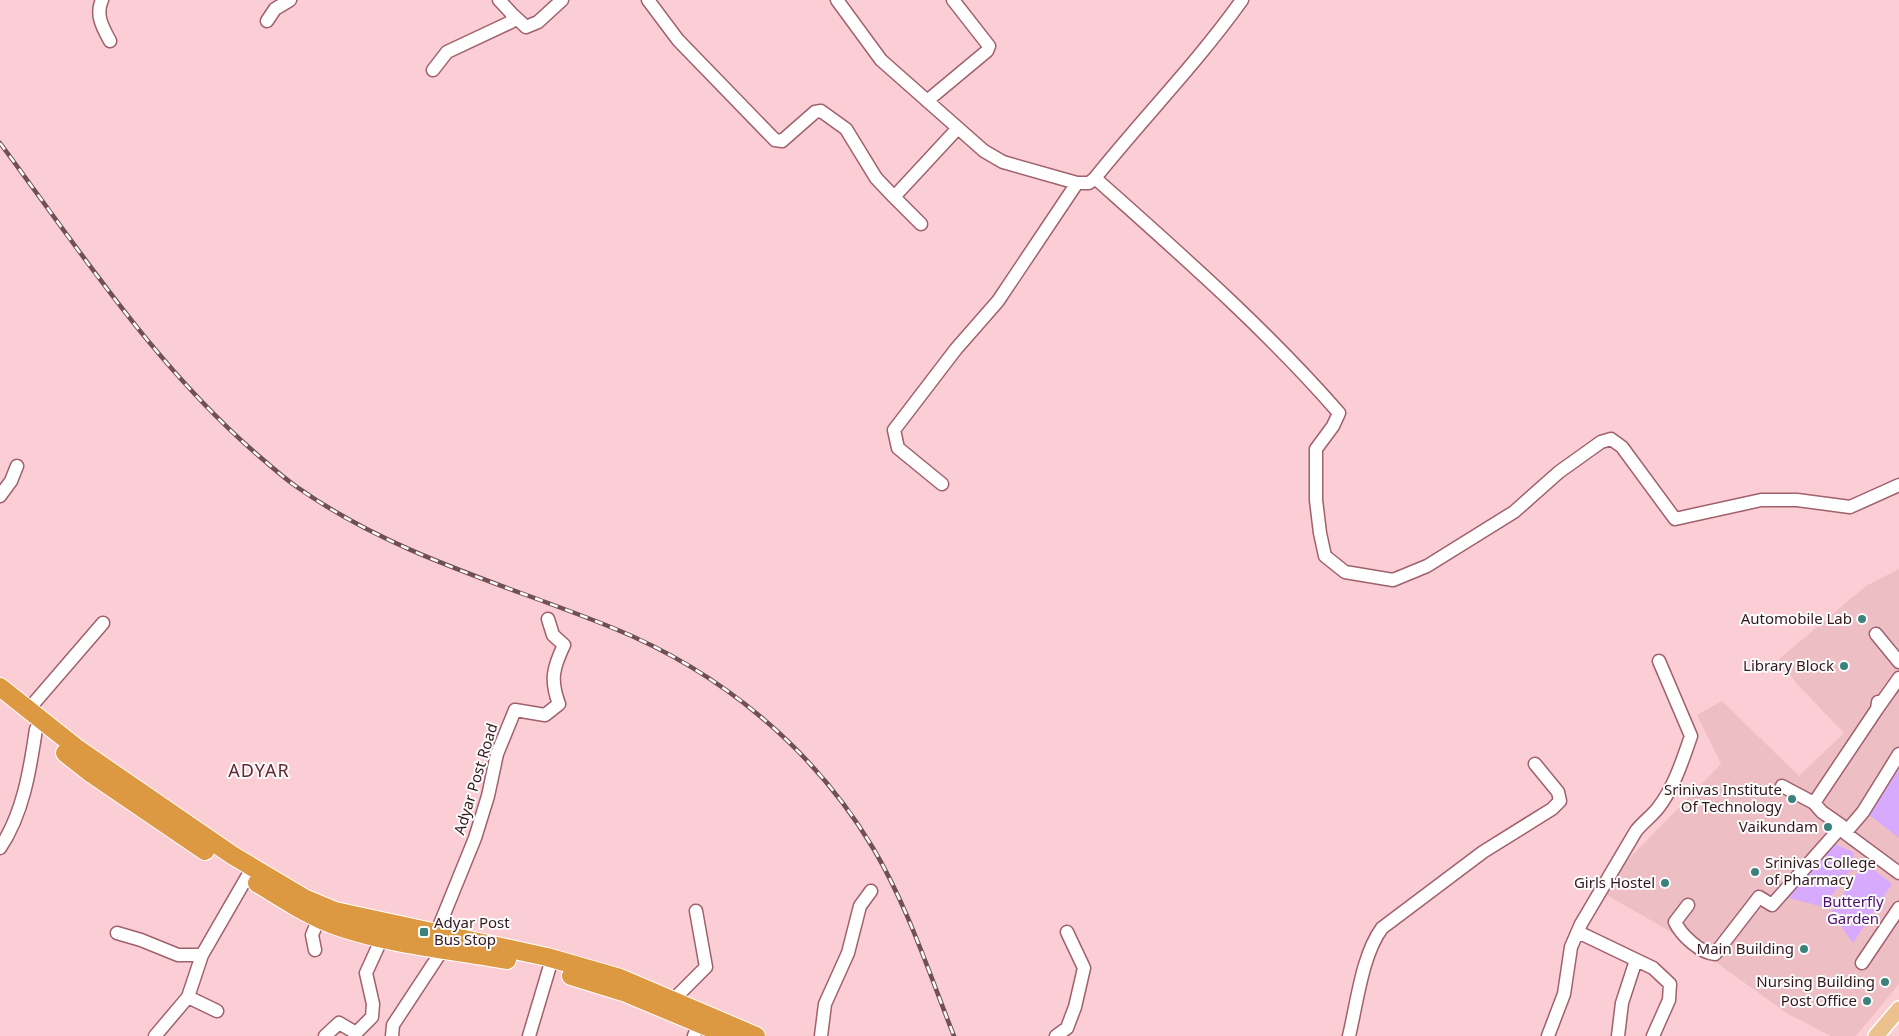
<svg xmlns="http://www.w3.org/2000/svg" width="1899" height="1036" viewBox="0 0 1899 1036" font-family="'Noto Sans',sans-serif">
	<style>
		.built { fill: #eebec5 }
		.green { fill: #d7aafd }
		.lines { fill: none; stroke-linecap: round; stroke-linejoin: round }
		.minor-casing { stroke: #a1606c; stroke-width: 15 }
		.major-casing { stroke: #fff; stroke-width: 18 }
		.highway-casing { stroke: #fff; stroke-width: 20 }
		.minor { stroke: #fff; stroke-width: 12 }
		.major { stroke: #ebc18e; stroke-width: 15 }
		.highway { stroke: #dd9842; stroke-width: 18 }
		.rail-casing { stroke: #6f5055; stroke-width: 4.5 }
		.rail { stroke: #fcfcfc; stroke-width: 2.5; stroke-dasharray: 8; stroke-linecap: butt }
		.poi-dot { fill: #3b827d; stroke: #fcfcfc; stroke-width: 2 }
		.labels { text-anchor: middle; stroke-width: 4; stroke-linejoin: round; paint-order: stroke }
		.poi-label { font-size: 15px; fill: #33191e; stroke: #fcfcfc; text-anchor: end }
		.street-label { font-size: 15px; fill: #33191e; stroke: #fcfcfc }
		.park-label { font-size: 15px; fill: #4d0f71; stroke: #fcfcfc }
		.quarter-label { font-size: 18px; letter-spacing: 1px; fill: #622834; stroke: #fcfcfc }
	</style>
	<rect width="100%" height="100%" fill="#faced4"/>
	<path class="built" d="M1899 569V984L1856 1036H1831L1788 1014 1685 940 1605 894 1622 866 1721 764 1697 715 1722 701 1799 776 1844 733 1797 684 1779 659 1866 586Z"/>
	<path class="green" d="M1899 769V838L1869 815Z
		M1830 842 1853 852 1854 866 1823 907 1786 897Z
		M1870 867 1892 884 1853 943 1831 912 1859 871Z"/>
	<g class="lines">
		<defs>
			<path id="minor" d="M102 0C95 15 103 28 110 41
				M648 0 678 40 775 140 782 141 815 112 821 111 846 129 876 178 894 197 957 129
				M837 0 881 60 984 151 1003 162 1077 183H1089L1095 178C1143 118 1197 63 1242 0
				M513 15 526 27 538 22 562 0
				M267 21 275 9 290 0
				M433 70 447 52 511 22 513 15 499 0
				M927 101 987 51 989 46 953 0
				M1095 178C1179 253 1265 328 1339 413L1333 426 1316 449V500L1320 533 1325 556 1345 572 1393 580 1427 566 1514 512 1559 472 1601 442 1611 439 1622 447 1675 519 1761 500H1797L1850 507 1899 485
				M894 197 921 224
				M942 484 898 448 894 430 956 349 998 301 1077 183
				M0 496 11 481 17 466
				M1876 634 1899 662
				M1877 709 1899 678
				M28 710 103 623
				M1782 786 1814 803
				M1842 826 1822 812 1814 803 1877 709 1878 702
				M1845 833 1863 812 1899 754
				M0 848C23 814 30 770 36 729
				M1688 905 1675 922C1681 935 1700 953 1715 954L1759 897 1772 905 1842 826 1845 833 1899 873
				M1578 932 1653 968 1670 984 1669 1000 1653 1036
				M117 933 141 940 178 955H202
				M436 934 475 838 488 796 497 754 515 710 545 715 559 704C550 680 553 668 564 645L553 635 548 619
				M315 950 312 935 319 918
				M1862 963 1899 908
				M188 997 217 1011
				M674 999 706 967 696 911
				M155 1036 188 997 202 955 247 877
				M325 1036 339 1023 356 1033 372 1017 373 1004 366 973 382 938
				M392 1036 393 1025 443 949
				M529 1036 549 969
				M694 1036 699 1023
				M821 1036 825 1004 848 953 860 906 871 891
				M1056 1036 1067 1028 1075 1007 1084 968 1067 932
				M1349 1036C1357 1003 1362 955 1382 928L1483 852 1552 809 1560 801 1558 792 1535 764
				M1548 1036 1564 994 1571 947 1581 924 1636 831C1643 822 1652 816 1658 808 1674 788 1683 759 1691 736L1659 661
				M1618 1036 1622 1003 1636 960"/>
			<path id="major" d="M1876 1036 1899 1009"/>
			<path id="highway" d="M0 687 78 749 232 855 304 898 335 911 547 957 620 978 756 1036
				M65 753 89 772 205 851
				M257 883C281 898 304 913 331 924 384 944 450 950 507 960
				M571 976 626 993 729 1036"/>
		</defs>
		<use href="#minor" class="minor-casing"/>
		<use href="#major" class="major-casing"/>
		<use href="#highway" class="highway-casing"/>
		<use href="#minor" class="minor"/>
		<use href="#major" class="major"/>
		<use href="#highway" class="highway"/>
		<defs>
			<path id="rail" d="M0 143C81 252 156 368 260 457 272 467 284 478 297 487 393 555 505 584 613 628 721 672 813 748 873 848 908 907 929 973 954 1036"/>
		</defs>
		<use href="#rail" class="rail-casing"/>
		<use href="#rail" class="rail"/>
	</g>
	<g class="poi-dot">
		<circle cx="1862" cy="619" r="5"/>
		<circle cx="1844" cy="666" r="5"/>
		<circle cx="1792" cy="799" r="5"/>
		<circle cx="1828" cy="827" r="5"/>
		<circle cx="1755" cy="872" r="5"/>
		<circle cx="1665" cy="883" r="5"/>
		<rect x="419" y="927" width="10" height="10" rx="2.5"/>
		<circle cx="1804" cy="949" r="5"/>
		<circle cx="1885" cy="982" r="5"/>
		<circle cx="1867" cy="1001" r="5"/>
	</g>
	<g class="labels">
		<g class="poi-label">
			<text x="1852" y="624">Automobile Lab</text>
			<text x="1834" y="671">Library Block</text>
			<text x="1782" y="795">Srinivas Institute<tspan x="1782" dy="17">Of Technology</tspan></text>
			<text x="1818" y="832">Vaikundam</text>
			<text x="1765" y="868" text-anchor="start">Srinivas College<tspan x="1765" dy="17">of Pharmacy</tspan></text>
			<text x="1655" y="888">Girls Hostel</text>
			<text x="434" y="928" text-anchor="start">Adyar Post<tspan x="434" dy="17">Bus Stop</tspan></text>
			<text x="1794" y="954">Main Building</text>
			<text x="1875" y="987">Nursing Building</text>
			<text x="1857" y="1006">Post Office</text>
		</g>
		<g class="street-label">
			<text transform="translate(476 779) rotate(-73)" y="5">Adyar Post Road</text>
		</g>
		<g class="park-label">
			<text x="1853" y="907">Butterfly<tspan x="1853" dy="17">Garden</tspan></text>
		</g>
		<g class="quarter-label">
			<text x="259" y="777">ADYAR</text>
		</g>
	</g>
</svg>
